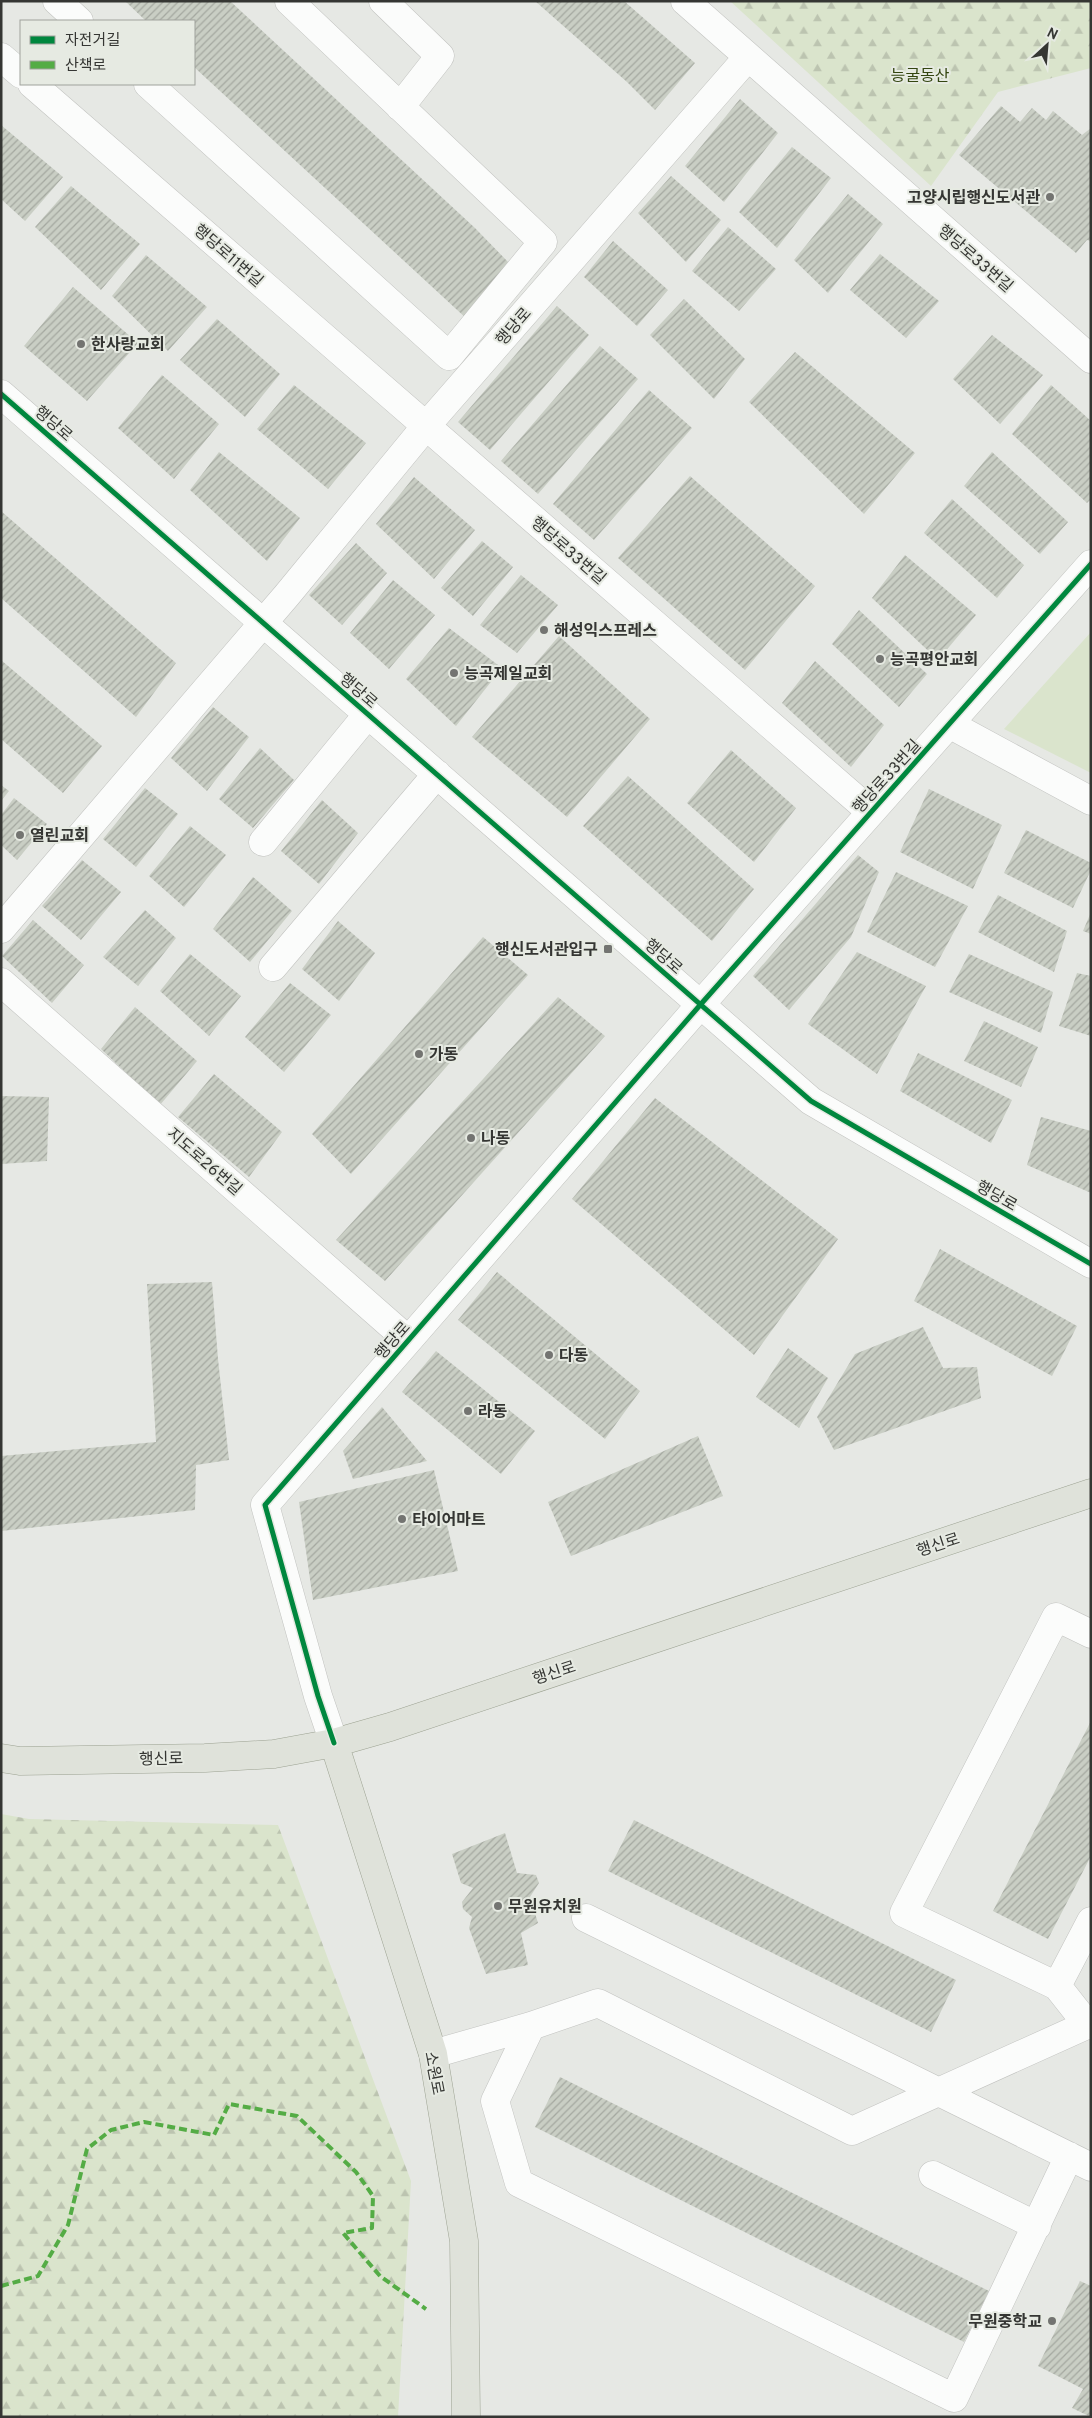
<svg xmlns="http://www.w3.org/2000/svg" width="1092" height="2418" viewBox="0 0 1092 2418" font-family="Overpass,'Noto Sans KR',sans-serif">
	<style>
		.forest { fill: url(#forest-firs) }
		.park { fill: #dae4cc }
		.building { fill: url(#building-hatch) }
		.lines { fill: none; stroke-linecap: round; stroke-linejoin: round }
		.minor-casing { stroke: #c2c3c0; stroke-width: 29 }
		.major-casing { stroke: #9ca292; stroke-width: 29 }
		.minor { stroke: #fbfcfb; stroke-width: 28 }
		.major { stroke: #dfe2da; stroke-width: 28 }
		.quiet { stroke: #54ac45; stroke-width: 4; stroke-dasharray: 8 4; stroke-linecap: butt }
		.cycleway-casing { stroke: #e6eae2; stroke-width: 8 }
		.cycleway { stroke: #00873e; stroke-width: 5 }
		.poi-dot { fill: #737471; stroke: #e6eae2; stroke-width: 2 }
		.labels { text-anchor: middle; stroke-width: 4; stroke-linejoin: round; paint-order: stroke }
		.park-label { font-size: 16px; fill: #344611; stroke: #e6eae2 }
		.poi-label { font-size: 16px; font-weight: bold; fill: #353633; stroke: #e6eae2; text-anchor: start }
		.street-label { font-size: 16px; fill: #353633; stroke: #e6eae2 }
	</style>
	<defs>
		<pattern id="forest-firs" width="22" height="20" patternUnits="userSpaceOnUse" patternTransform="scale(1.25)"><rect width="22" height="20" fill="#dae4cc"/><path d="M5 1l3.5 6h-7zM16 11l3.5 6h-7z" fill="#bcc4b0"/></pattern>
		<pattern id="building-hatch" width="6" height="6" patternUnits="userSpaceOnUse" patternTransform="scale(1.25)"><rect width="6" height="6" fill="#c9cec4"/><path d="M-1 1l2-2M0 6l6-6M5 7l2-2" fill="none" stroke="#a4a8a0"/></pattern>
	</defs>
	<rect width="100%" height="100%" fill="#e6e8e4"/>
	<path class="forest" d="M730 1H1091V68L998 92 931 186Z
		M1 1814 29 1819 278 1825 411 2181 398 2417H1Z"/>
	<path class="park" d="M1091 632V773L1004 729Z"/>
	<path class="building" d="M125 1H230L475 228 512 266 468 320 194 67V21H146Z
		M535 1H624L695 63 655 110 627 82Z
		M740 99 778 133 724 202 685 166Z
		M1001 106 1020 122 1032 108 1046 120 1053 111 1082 135 1091 128V241L1087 240 1076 253 959 155Z
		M1 125 63 177 25 221 1 199Z
		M792 147 831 178 777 248 739 212Z
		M671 176 721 220 686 262 638 213Z
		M71 186 140 244 101 290 35 227Z
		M848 194 883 224 828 293 794 260Z
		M728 227 776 269 739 311 692 271Z
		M613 241 668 290 637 326 584 277Z
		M880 254 939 301 906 338 850 290Z
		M146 255 207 307 168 351 112 296Z
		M73 287 138 343 87 401 24 346Z
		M684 299 745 359 714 399 650 335Z
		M557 306 589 335 490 450 458 422Z
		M217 319 280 374 245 417 180 360Z
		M992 335 1043 375 1000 424 953 379Z
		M600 346 638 379 538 494 501 461Z
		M795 352 915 453 864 514 749 402Z
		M162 375 219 424 174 479 118 428Z
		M294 385 366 443 328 489 257 429Z
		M1051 385 1091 421V499L1087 503 1012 434Z
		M649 390 692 428 594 540 553 504Z
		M219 452 300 518 267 561 190 490Z
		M992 452 1068 522 1040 554 964 486Z
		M690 476 815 586 745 670 618 558Z
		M414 477 475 530 434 579 376 524Z
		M952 499 1024 565 997 598 924 533Z
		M1 511 176 663 136 717 1 598Z
		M482 541 513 567 473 616 441 588Z
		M356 543 387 573 342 625 309 595Z
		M905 555 976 615 938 660 872 598Z
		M521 575 558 605 517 653 480 625Z
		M393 580 435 615 389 669 350 633Z
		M859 610 927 674 899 707 832 644Z
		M449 628 502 668 456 726 406 679Z
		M559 636 650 719 567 817 472 737Z
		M1 660 102 746 63 793 1 739Z
		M815 661 884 725 851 767 782 703Z
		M213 707 249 737 207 791 171 758Z
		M260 748 294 780 253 828 219 799Z
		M731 750 796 808 754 862 687 803Z
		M628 776 754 889 712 941 583 826Z
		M1 785 9 791 1 801Z
		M145 788 178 814 136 867 103 839Z
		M929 789 1002 825 973 889 900 852Z
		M14 798 47 824 17 860 1 845V815Z
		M322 800 358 833 319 884 281 851Z
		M190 826 226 855 184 907 149 876Z
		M1026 830 1091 863V870L1073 908 1004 873Z
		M858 855 879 872 851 937 789 1010 753 976Z
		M82 860 121 892 81 940 42 906Z
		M896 872 968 906 935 967 867 932Z
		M253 877 292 911 250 962 213 929Z
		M998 895 1067 931 1054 972 978 932Z
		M145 910 176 938 138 986 103 957Z
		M1091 912V934L1083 931Z
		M33 920 84 965 52 1003 2 956Z
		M338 921 375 953 339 1001 302 969Z
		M483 937 528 975 351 1174 312 1134Z
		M857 952 926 986 877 1074 808 1024Z
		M190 954 241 996 209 1036 160 991Z
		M969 954 1053 992 1041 1033 949 992Z
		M1077 973 1091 976V1036L1059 1026Z
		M290 983 331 1015 284 1072 245 1037Z
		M558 997 605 1036 385 1281 336 1240Z
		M135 1007 197 1061 160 1105 101 1049Z
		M984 1021 1038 1047 1021 1087 964 1061Z
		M918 1053 1012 1100 991 1143 900 1091Z
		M214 1074 282 1132 249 1177 178 1117Z
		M1 1096 49 1097 47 1161 1 1164Z
		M655 1098 838 1239 754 1355 572 1199Z
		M1041 1117 1091 1131V1193L1027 1165Z
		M940 1249 1077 1326 1052 1376 914 1301Z
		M497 1272 640 1391 605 1439 458 1320Z
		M212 1282 218 1359 229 1460 196 1465 195 1510 1 1531V1456L156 1442 147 1284Z
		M923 1327 943 1368 977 1367 981 1398 834 1450 817 1417 855 1354Z
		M788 1348 828 1378 799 1428 756 1397Z
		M436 1351 535 1431 501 1474 402 1392Z
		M382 1407 427 1461 353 1479 343 1451Z
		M698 1436 723 1496 571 1556 548 1502Z
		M434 1470 458 1571 313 1600 299 1502Z
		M1091 1721V1856L1048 1939 993 1911Z
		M634 1820 956 1980 931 2032 608 1871Z
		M505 1833 517 1873 536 1875 539 1883 530 1897 538 1923 521 1933 528 1965 486 1974 469 1928 472 1917 463 1909 462 1902 473 1888 461 1883 452 1854Z
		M560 2077 989 2291 964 2342 535 2127Z
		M1080 2281 1091 2286V2417L1072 2408 1083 2389 1038 2366Z"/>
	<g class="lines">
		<defs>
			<path id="minor" d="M57 1 79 21
				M383 1 440 56 400 107
				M685 1 1091 359
				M1 57 21 74
				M32 84 871 812
				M148 84 449 356 543 242 289 1
				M1 394 811 1101 1091 1264
				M949 724 1091 801
				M263 842 368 714
				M1 929 287 595 426 426 748 57
				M273 967 437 774
				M1 982 408 1340
				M334 1743 318 1696 265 1505 701 1004 1091 564
				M586 1918 1091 2167
				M1057 1986 1091 1921
				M1087 2024 1057 1986 904 1913 1056 1617 1091 1634
				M531 2026 495 2101 519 2183 954 2398 1069 2156
				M433 2054 531 2026 598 2003 852 2131 1091 2023
				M933 2175 1037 2226"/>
			<path id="major" d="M334 1743 433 2054 464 2241 466 2417
				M1 1758 20 1761 205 1758 274 1754 334 1743 390 1727 1091 1493"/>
		</defs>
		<use href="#minor" class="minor-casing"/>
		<use href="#major" class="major-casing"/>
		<use href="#minor" class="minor"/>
		<use href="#major" class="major"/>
		<path class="quiet" d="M1 2286 38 2276 68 2225 87 2149 111 2130 144 2122 214 2135 229 2104 297 2116 356 2172 373 2196 372 2228 343 2233 380 2276 426 2309"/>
		<defs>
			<path id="cycleway" d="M1 394 811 1101 1091 1264
				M334 1743 318 1696 265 1505 701 1004 1091 564"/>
		</defs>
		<use href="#cycleway" class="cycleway-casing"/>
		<use href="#cycleway" class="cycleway"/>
	</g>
	<g class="poi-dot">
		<circle cx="1050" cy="197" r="5"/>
		<circle cx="81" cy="344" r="5"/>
		<circle cx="544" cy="630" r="5"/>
		<circle cx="880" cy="659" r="5"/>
		<circle cx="454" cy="673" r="5"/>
		<circle cx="20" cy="835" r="5"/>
		<rect x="603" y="944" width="10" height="10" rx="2.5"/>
		<circle cx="419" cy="1054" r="5"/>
		<circle cx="471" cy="1138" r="5"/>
		<circle cx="549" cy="1355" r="5"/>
		<circle cx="468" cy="1411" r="5"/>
		<circle cx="402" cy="1519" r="5"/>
		<circle cx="498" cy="1906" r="5"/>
		<circle cx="1052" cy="2321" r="5"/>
	</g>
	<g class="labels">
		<g class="park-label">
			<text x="920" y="81">능굴동산</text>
		</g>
		<g class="poi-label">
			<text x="1040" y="203" text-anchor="end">고양시립행신도서관</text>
			<text x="91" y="350">한사랑교회</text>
			<text x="554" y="636">해성익스프레스</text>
			<text x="890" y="665">능곡평안교회</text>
			<text x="464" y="679">능곡제일교회</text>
			<text x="30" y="841">열린교회</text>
			<text x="598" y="955" text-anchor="end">행신도서관입구</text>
			<text x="429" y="1060">가동</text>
			<text x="481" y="1144">나동</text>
			<text x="559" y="1361">다동</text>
			<text x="478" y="1417">라동</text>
			<text x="412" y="1525">타이어마트</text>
			<text x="508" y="1912">무원유치원</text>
			<text x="1042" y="2327" text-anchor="end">무원중학교</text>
		</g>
		<g class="street-label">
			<text transform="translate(229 255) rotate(41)" y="6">행당로11번길</text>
			<text transform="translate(976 258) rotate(41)" y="6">행당로33번길</text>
			<text transform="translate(513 326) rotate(-49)" y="6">행당로</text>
			<text transform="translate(54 423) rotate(41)" y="6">행당로</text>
			<text transform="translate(569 550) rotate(41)" y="6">행당로33번길</text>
			<text transform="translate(359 690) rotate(41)" y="6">행당로</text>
			<text transform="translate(886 776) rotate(-48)" y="6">행당로33번길</text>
			<text transform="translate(664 956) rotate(41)" y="6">행당로</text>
			<text transform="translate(205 1161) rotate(41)" y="6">지도로26번길</text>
			<text transform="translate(997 1195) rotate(30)" y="6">행당로</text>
			<text transform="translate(392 1340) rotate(-49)" y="6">행당로</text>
			<text transform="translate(938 1544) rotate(-18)" y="6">행신로</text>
			<text transform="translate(554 1672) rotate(-18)" y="6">행신로</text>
			<text transform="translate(161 1758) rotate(-1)" y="6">행신로</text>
			<text transform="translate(435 2073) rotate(79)" y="6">소원로</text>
		</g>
	</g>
	<rect width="1092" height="2418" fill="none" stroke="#353633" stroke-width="5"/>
	<rect x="20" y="20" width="175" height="65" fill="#e6eae2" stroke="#9fa29c"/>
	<rect x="30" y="36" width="25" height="8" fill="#00873e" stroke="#9fa29c"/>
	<text x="65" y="45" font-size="15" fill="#353633">자전거길</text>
	<rect x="30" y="61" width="25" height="8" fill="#54ac45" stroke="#9fa29c"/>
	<text x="65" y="70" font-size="15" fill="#353633">산책로</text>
	<g transform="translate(1047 45) rotate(26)" stroke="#e6eae2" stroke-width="4" paint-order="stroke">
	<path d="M0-4L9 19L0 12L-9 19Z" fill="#353633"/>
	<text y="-8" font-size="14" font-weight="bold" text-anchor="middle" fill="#353633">N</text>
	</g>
</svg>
